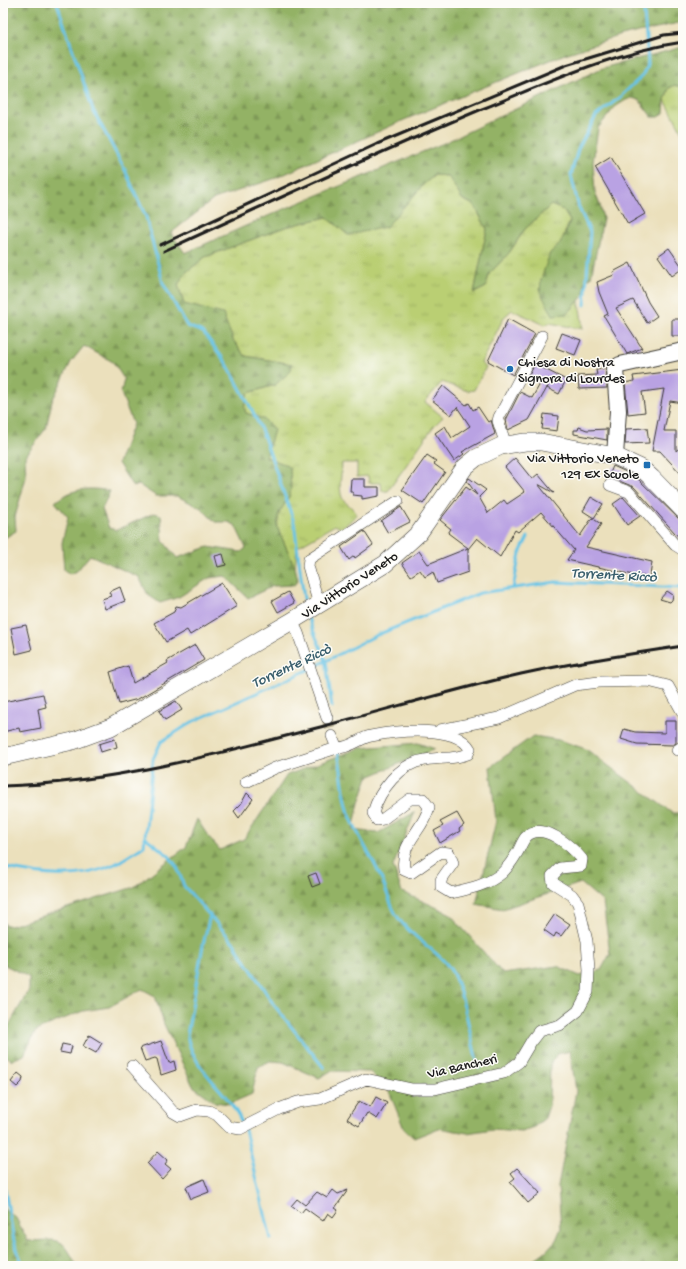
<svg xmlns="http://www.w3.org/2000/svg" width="686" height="1269" viewBox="0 0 686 1269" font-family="'Gochi Hand',sans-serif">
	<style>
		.grass { fill: url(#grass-tufts); stroke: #6b7648 }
		.forest { fill: url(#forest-firs); stroke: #586740 }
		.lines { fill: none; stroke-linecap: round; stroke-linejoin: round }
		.stream { stroke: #68c4e6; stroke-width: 3 }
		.building { fill: #b9a2e3 }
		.street-tunnel { stroke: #c2b99c; stroke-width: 11; stroke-dasharray: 11 5.5; stroke-linecap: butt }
		.street-casing { stroke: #3b3934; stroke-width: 12 }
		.secondary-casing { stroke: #3b3934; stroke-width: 18 }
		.primary-casing { stroke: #3b3934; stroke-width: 18 }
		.street { stroke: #fff; stroke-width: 11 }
		.secondary { stroke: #fff; stroke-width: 16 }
		.primary { stroke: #fff; stroke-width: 17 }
		.rail { stroke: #1c1c1c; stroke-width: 3 }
		.poi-dot { fill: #1f6fb2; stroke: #fdfcf7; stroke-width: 1.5 }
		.labels { text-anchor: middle; stroke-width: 3; stroke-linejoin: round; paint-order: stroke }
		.poi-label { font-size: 14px; fill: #1c1c1c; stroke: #fdfcf7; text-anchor: start }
		.street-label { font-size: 14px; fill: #1c1c1c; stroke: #fdfcf7 }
		.water-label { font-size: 15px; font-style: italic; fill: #3a5f6d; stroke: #fdfcf7 }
	</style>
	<defs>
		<pattern id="grass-tufts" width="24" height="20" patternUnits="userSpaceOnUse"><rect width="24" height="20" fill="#bacf73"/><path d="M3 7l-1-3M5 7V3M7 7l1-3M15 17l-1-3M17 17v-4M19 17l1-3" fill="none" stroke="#9fb163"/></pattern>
		<pattern id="forest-firs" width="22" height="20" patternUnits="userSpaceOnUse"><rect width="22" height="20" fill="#93b265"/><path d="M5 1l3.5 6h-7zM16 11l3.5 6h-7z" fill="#7e9857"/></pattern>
	</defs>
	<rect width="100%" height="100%" fill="#fdfcf7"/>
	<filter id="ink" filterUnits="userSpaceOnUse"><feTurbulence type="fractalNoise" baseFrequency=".025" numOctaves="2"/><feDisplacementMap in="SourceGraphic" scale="8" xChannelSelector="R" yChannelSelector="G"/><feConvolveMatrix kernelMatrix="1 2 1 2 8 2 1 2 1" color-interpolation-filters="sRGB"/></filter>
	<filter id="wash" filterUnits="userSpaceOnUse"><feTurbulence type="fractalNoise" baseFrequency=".012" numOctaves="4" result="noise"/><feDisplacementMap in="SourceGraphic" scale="16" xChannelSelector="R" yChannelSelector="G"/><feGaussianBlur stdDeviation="0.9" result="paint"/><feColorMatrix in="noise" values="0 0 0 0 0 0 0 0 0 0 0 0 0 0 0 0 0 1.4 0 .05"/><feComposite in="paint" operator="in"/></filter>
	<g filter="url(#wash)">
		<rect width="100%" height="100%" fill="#ebe0bc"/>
		<path class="grass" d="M675 85 683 87V134L665 100 669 88Z
			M435 175 449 176 462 199 474 205 487 229 474 293 486 287 489 274 509 253 525 229 551 205 563 210 570 221 560 245 550 253 567 314 579 301 583 329 549 323 545 325 512 310 504 317 481 363 486 367 474 390 468 391 442 382 425 402 443 417 433 427 388 491H382L381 483H369L368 476 357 477V463H342C342 473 337 492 344 501 349 506 354 508 357 515L341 529 335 525 297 547 295 567 277 527 279 513 290 495 284 464 266 457 265 420 246 413 244 407 248 393 275 385 292 364 245 356 233 340 223 315 184 304 178 285 184 274 205 257 285 227 327 217 348 235Z"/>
		<path class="forest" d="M3 3H683V22L621 36 565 54 404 120 276 178 214 199 171 233 185 253 277 212 444 143 602 68 683 47V87L675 85 669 88 665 100 664 113 658 117H652L639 100 632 98 626 100 615 107 598 128 593 162 595 193 600 205 603 219 591 277 585 281 584 295 567 314 553 315 540 292 541 279 550 253 560 244 570 221 563 210 551 205 525 229 509 253 489 274 486 287 474 293 487 229 474 205 462 199 448 176 435 175 424 184 386 227 348 235 327 217 285 227 205 257 184 274 178 285 184 304 223 314 233 340 245 356 292 364 291 371 275 385 248 393 244 407 246 413 265 420 274 430 266 457 284 464 290 468 291 488 290 495 279 513 277 527 295 567 298 580 294 585 273 586 248 598 225 576 209 578 179 597 160 603 148 595 139 577 90 555 77 571 70 574 64 570 62 543 68 517 55 502C72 488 89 487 110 491L102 509 109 528 117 530 154 513 161 515 163 541 177 558 208 547 241 552 246 548 235 525 228 522H215L201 508 177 496H156L139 485 133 487 118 463 133 424 121 393 124 379 113 362 84 346 71 362 52 401 46 428 25 457 26 477 15 517 16 531 3 539Z
			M533 736 559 740 586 749 672 813H683V1266H525L546 1251 556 1240 561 1228 558 1186 576 1091 570 1051 557 1054 550 1065 549 1106 545 1118 534 1127 522 1131 493 1129 467 1133 439 1128 414 1138 404 1129 389 1091 370 1072 331 1071 319 1078 283 1062 270 1061 258 1067 252 1094 229 1104 215 1102 193 1086 164 1024 155 996 142 989 109 1007 83 1011 46 1026 35 1032 24 1055 12 1060 3 1054V1036L29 990V977L3 964V923L10 926 134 887 186 847 197 819 208 836 220 850 244 839 287 775 360 748 418 743 435 749 368 777 359 803 353 830 378 833 415 812 393 866 402 892 449 913 503 974 557 966 580 976 601 970 610 954 603 902 581 883 503 909 476 904 496 821 490 767Z
			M3 1208 16 1218 28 1241C61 1240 61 1235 77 1266H3Z"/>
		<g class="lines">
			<path class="stream" d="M57 3 93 110 125 170 146 217 163 283 187 326 203 332 227 364 252 410 263 434 294 522 305 607
				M585 305 590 232 579 208 571 175 578 149 596 116 619 98 643 75 648 62 644 12 646 3
				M513 588 520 553 528 537
				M308 618 326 661 332 707
				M338 753C342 772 343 795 349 813 357 835 370 854 380 875 387 889 389 906 399 919 414 941 445 953 455 978 467 1007 470 1038 479 1068
				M145 837 169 856 177 867 184 886 234 943 274 1005 324 1068
				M3 867C41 876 79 881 115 864 125 859 135 852 144 846L153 759 161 742 192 722 308 670 377 635 480 593 556 582 683 588
				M210 915 203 945 187 1035C193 1072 230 1091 243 1125
				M245 1130 271 1239
				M3 1178 14 1241 23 1266"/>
		</g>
		<g id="blocks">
			<path class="building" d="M611 157 645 214 628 224 595 167Z
				M669 248 683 268 672 276 658 256Z
				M630 263 648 302 657 316 647 323 633 300 616 308 642 348 627 354 604 316 608 314 599 292 597 282 614 275 613 272Z
				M508 319 535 334 513 375 488 361Z
				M672 319H683V336H672Z
				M562 333 581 340 575 355 556 348Z
				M535 364 566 380 559 394 547 388 548 386 529 420 508 430 506 420 520 392 532 398 540 384 528 377Z
				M606 368 607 388 579 389 578 376 597 375 596 370Z
				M683 370V403L670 401 664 431H676V451L683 445V476L660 451H652L664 389 642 392 645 412 628 414 625 383 634 381 633 376Z
				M443 386 466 405 469 403 473 410 478 407 488 422 491 420 495 434 462 452 464 454 454 461 435 433 445 426 452 438 470 426 457 407 451 415 432 400Z
				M544 414 559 416 557 431 542 429Z
				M579 427 587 430 607 429V440L574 434V430H578Z
				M647 428 649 443 625 444 626 429Z
				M427 455 436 461 434 464 445 472 423 504 402 490Z
				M515 458 532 479 538 474 554 493 538 484 580 536 592 518 601 524 586 547 652 562 650 576H638L567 560 574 550 541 512 518 532 515 530 500 557 477 538 468 549V572L437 583 433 572 425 577 420 570 411 576 402 563 419 551 428 564 468 548 448 533 451 529 440 520 466 487 477 495 467 481 469 478 486 490 479 497 488 513 504 500 507 504 525 492 505 467Z
				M613 466 635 476 683 523V542L634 487 612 478H608Z
				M351 479H365V487H379V496L362 499V496L353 495V492H350Z
				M591 497 603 504 594 518 583 511Z
				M623 497 640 516 627 525 613 504Z
				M401 507 410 522 388 533 381 521Z
				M364 531 373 545 355 558 354 556 349 560 341 547Z
				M223 554 226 565 218 567 215 556Z
				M222 583 237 606 190 635 187 630 166 642 154 623 174 612 176 606 181 607Z
				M120 587 125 601 105 609 102 599 111 596 109 592Z
				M667 591 673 595 672 600 670 602 660 599Z
				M288 592 294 603 278 612 272 601Z
				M26 625 32 650 16 654 11 628Z
				M195 645 204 660 138 699 119 704 110 672 128 666 133 683 168 663 167 661Z
				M43 694 46 707 38 709 41 728 20 732 19 728 3 732V702Z
				M176 701 182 710 165 720 159 711Z
				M665 721H676V743L673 745 637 744 621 739 624 729 635 732 665 733Z
				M115 739 117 747 101 752 99 744Z
				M247 793 253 799 239 818 234 811 241 804Z
				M457 813 464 825 459 829 460 831 440 843 434 831 443 826 440 822Z
				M316 873 320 884 312 887 308 876Z
				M555 914 570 924 561 936 556 933 554 937 544 930Z
				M89 1035 102 1043 96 1053 83 1046Z
				M161 1041 169 1063 174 1061 176 1070 161 1075 157 1059 155 1058 145 1061 140 1048Z
				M62 1044 72 1046 70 1054 60 1052Z
				M18 1073 23 1077 22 1082 17 1087 11 1082Z
				M376 1097 387 1103 377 1119 367 1113 359 1126 347 1119 359 1101 370 1107Z
				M158 1151 168 1160 165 1164 171 1169 162 1179 147 1163Z
				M517 1168 540 1193 528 1203 510 1182 515 1178 511 1173Z
				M204 1179 209 1192 191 1199 186 1187Z
				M333 1190 338 1194 348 1190 335 1208 338 1210 333 1217 328 1213 323 1221 305 1208 301 1213 291 1206 297 1199 305 1205 317 1192 327 1198Z"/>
		</g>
	</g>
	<g filter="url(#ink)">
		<use href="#blocks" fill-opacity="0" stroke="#3b3934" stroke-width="1"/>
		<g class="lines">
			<path class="street-tunnel" d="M327 718 332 736"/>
			<defs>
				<path id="street" d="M506 445 498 421 499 417 542 336
					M610 485 629 492 675 545 683 550
					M319 605 308 566 309 559 398 501
					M292 621 298 633 327 718
					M440 730 499 718 575 685 599 682 648 681 668 686 683 713
					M677 750 683 746
					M246 782 275 768 337 748
					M132 1066 173 1112 180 1116 197 1110 209 1111 217 1115 229 1127 240 1129 279 1109 298 1102 320 1099 366 1079 412 1089H435L504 1073 519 1062 532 1040 539 1031 560 1025 578 1011 588 992 589 970 587 941 578 903 572 895 553 883 552 876 560 868 581 866 582 859C572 847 542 820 526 837 522 841 520 849 517 853 513 860 507 868 502 873 488 885 469 889 451 893L441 887V880L453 863 449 853 441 852 411 873 404 870C400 841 423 832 429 807L423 799H410L383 819 377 820 373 813C379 791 400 763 425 760 441 757 453 760 468 754L470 749C456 724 396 731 371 736 359 738 352 748 337 748L332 736"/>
				<path id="secondary" d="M615 456 618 411 615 369 620 365 683 351"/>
				<path id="primary" d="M3 757 73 741 111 727 292 621 385 564 419 533 465 467 476 458 501 446 525 442H541L615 456 641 468 652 478 683 510"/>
			</defs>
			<use href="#street" class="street-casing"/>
			<use href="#secondary" class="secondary-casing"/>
			<use href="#primary" class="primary-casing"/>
			<use href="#street" class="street"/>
			<use href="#secondary" class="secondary"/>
			<use href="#primary" class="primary"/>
			<path class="rail" d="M160 245 377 144 566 65 664 35 683 33
				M164 251C270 202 375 154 482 109 547 83 613 52 683 42
				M3 786C117 783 229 751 339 722 399 706 460 688 521 674 575 662 629 654 683 646"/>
		</g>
	</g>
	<g class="poi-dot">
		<circle cx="510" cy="369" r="4"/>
		<rect x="643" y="461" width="8" height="8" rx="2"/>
	</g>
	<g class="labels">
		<g class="poi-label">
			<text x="518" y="366">Chiesa di Nostra<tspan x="518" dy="16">Signora di Lourdes</tspan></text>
			<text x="639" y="462" text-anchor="end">Via Vittorio Veneto<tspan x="639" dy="16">129 Ex Scuole</tspan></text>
		</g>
		<g class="street-label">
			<text transform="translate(349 584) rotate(-33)" y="5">Via Vittorio Veneto</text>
			<text transform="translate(462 1065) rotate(-13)" y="5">Via Bancheri</text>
		</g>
		<g class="water-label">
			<text transform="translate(614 574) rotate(3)" y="5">Torrente Riccò</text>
			<text transform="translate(291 665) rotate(-25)" y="5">Torrente Riccò</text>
		</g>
	</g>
	<rect width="686" height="1269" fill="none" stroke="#fdfcf7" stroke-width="16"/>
</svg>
